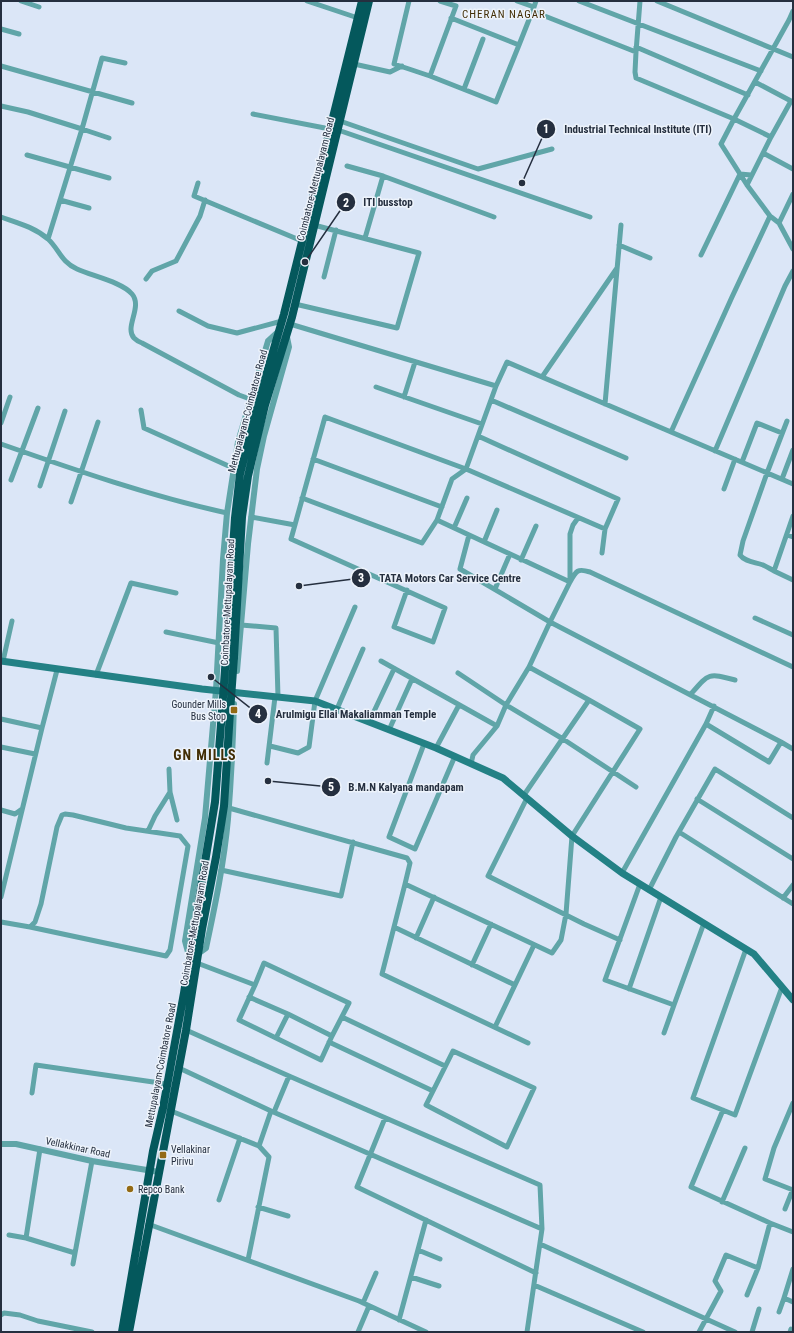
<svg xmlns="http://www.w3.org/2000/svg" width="794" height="1333" viewBox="0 0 794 1333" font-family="'Roboto Condensed',sans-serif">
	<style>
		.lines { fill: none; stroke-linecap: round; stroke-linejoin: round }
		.minor { stroke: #60a5a8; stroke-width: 5 }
		.tertiary { stroke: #60a5a8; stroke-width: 6 }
		.secondary { stroke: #238185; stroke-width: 7 }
		.trunk { stroke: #04585c; stroke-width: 8 }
		.trunk-bridge { stroke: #04585c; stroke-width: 8 }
		.poi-dot { fill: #936a14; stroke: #edf3fb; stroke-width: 1.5 }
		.labels { text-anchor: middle; stroke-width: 3; stroke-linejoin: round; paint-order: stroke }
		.street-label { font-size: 10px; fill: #252f3f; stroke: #edf3fb }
		.poi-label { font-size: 10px; fill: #252f3f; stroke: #edf3fb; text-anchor: start }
		.neighbourhood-label { font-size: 11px; letter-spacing: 1px; fill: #422e06; stroke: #edf3fb }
		.district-label { font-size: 14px; font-weight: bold; letter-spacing: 1px; fill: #422e06; stroke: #edf3fb }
		.leader { fill: none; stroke: #252f3f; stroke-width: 1.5 }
		.callout-dot { fill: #252f3f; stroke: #edf3fb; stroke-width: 1.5 }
		.mark-label { font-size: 12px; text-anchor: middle; font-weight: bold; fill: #fff }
		.callout-label { font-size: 11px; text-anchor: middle; font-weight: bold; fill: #252f3f; stroke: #edf3fb; stroke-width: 3; stroke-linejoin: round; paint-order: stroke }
	</style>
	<rect width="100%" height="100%" fill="#dbe6f7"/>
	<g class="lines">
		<path class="minor" d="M21 1 39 7
			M307 1 358 18
			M409 1 394 64 430 76
			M440 1 456 6 430 76 496 102 519 45 451 18
			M517 1 534 7 536 1
			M579 1 761 71
			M640 1 636 52 635 72 636 78 734 119 721 144 747 185 770 216 779 223 793 249
			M657 1 793 57
			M532 11 636 52
			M1 29 19 34
			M519 45 534 7
			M636 47 748 95
			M354 64 390 72 402 66
			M1 66 132 103
			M755 82 791 101 771 137 734 119 789 20 793 11
			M464 89 483 39
			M1 106 28 112 82 129 48 239
			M253 114 330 129
			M340 121 478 169 552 149
			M338 130 590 217
			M109 138 82 129 102 58 125 63
			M763 153 793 169
			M27 155 109 178
			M347 166 383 176 494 217
			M198 183 194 196 302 241
			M747 185 771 137
			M60 200 89 208
			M1 217C18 223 34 227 48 239 59 249 61 262 77 269 92 276 122 282 132 294 143 307 124 327 134 338 136 340 139 342 142 343L239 395 250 399
			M779 223 793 194
			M365 238 383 176
			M619 245 650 258
			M701 255 740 174 751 175
			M324 277 336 230
			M146 279 152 271 176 261 200 216 205 200
			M295 304 397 328 419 253 314 225
			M179 311 208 326 237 333 282 321
			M290 324 496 386 466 469 452 479 437 520 570 582C576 571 577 568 590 572L793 667
			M542 377 617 268
			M496 386 507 362 793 484
			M376 387 482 424
			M404 397 415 362
			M491 400 626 458
			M605 404 621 225
			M141 410 144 428 233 468
			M1 423 10 397
			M671 432 732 297 770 216
			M1 444C75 470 150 496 227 513
			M715 451 785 286 793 271
			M313 459 442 507
			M742 462 757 423 782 433
			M782 479 793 450
			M11 480 38 408
			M40 486 65 411
			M724 489 735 459
			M302 498 422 543 437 520
			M71 502 98 422
			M793 516 774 571 793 580
			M251 517 295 525
			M578 518 573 525 570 534V582L550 622 781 742 769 762 706 724 622 873
			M454 528 467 498
			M469 535 460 569 550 622 529 667
			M787 535 793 537
			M484 542 497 510
			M602 553 605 529
			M521 560 536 526
			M774 571C771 569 767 567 763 565 755 562 745 562 740 555L743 541 767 473 787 421
			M495 589 510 554
			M407 590 394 627 433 642 445 608C394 585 342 562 291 539L325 417 466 469 605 529 618 499 478 436
			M755 618 793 635
			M241 625 276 628 278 697
			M166 632 219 643
			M3 661 12 621
			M381 661 497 726 506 705 529 667 589 700
			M458 673 506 705 563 739 636 787
			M96 675 131 583 176 593
			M691 694C709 673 708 673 735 680
			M337 709 363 649
			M1 719 42 728
			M369 722 394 669
			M706 724 714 706
			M389 730 412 679
			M781 742 793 749
			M424 744 389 837 415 849 455 756
			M270 746 298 753 309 747 315 701 355 607
			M1 747 35 754
			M436 748 459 705
			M267 763 275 697
			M471 764 473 755 497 726
			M169 769 170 792 177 820
			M524 795 589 700 640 729 572 836 566 914 561 940 552 953 405 884 382 974 528 1043
			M527 798 488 876 584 924 620 940
			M697 799 793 859
			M229 808 407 858 410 863 405 884
			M1 810 15 814 22 809
			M148 831 155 816 170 792
			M679 832 793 904
			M221 870 341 896 353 842
			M640 884 605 980 674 1005 664 1033
			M649 890 676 837 715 769 793 818
			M1 897 42 728 57 670
			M783 898 793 885
			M1 922 30 927 35 922 41 904 57 827 62 815 65 814 73 815 126 828 180 836 188 846 170 950 166 956 30 927
			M394 927 515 985
			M416 938 434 897
			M746 949 693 1098 735 1115 782 987
			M197 963 255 985 239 1020 321 1060 332 1036 288 1014 276 1038
			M472 965 491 924
			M255 985 264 963 349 1003 332 1036
			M629 989 661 897
			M249 997 288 1014
			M674 1005 704 923
			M342 1017 445 1066
			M495 1027 534 945
			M186 1030 289 1076 540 1185 542 1229
			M329 1042 433 1091
			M453 1051 534 1088 507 1147 426 1105Z
			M179 1068 271 1111 542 1229 527 1332
			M32 1093 36 1065 167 1084
			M723 1110 691 1187 770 1223
			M171 1111 259 1146 271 1111
			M274 1112 289 1076
			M385 1118 357 1187 536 1273
			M40 1149 26 1238 75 1253
			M793 1190 765 1179 774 1148 793 1103
			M219 1200 240 1138
			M722 1202 745 1148
			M258 1207 288 1216
			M785 1209 793 1189
			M148 1224 359 1301 426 1332
			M9 1235 26 1238
			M540 1244 735 1332
			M418 1250 440 1259
			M248 1260 269 1157 259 1146
			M73 1264 92 1161
			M793 1269 784 1298 793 1302
			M411 1277 439 1286
			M534 1285 643 1332
			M747 1295 758 1268
			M363 1303 376 1273
			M779 1312 784 1298
			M1 1315 4 1313 20 1315 38 1321 92 1332
			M399 1320 426 1220
			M358 1332 369 1306
			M699 1332 721 1291 715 1281 726 1255 758 1268 770 1223 793 1232
			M752 1332 759 1309
			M790 1332 791 1329"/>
		<path class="tertiary" d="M237 671 248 544 257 469 264 436 289 347 287 337
			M199 953 206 948C215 906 224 863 228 819 231 781 233 742 234 704
			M189 956 185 941 205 818 216 690 223 559 227 513 238 442 268 341 279 331
			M1 1144H16L92 1161 159 1172"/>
		<path class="secondary" d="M1 661 202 689 315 701 436 748 503 778 572 836 622 873 754 954 793 1000"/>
		<path class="trunk" d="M226 656 235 518 240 474 258 403 284 314 362 1
			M234 657 242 517 248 476 265 405 292 317 369 1
			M122 1332 153 1151 163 1108 184 993 206 856 215 802 222 711
			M129 1332 186 1030 202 929 216 857 224 806 230 712"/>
		<path class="trunk-bridge" d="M222 711 226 656
			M230 712 234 657"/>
	</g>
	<g class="poi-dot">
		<rect x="230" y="706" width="8" height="8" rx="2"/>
		<rect x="159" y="1151" width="8" height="8" rx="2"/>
		<circle cx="130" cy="1189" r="4"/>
	</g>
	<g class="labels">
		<g class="street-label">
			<text transform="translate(315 179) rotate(-76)" y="4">Coimbatore-Mettupalayam Road</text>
			<text transform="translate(247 411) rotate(-75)" y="4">Mettupalayam-Coimbatore Road</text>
			<text transform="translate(227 602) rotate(-87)" y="4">Coimbatore-Mettupalayam Road</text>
			<text transform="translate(194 923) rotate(-80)" y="4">Coimbatore-Mettupalayam Road</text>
			<text transform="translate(160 1065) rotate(-79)" y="4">Mettupalayam-Coimbatore Road</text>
			<text transform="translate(78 1147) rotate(12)" y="4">Vellakkinar Road</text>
		</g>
		<g class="poi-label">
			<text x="226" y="708" text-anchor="end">Gounder Mills<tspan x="226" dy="12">Bus Stop</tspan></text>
			<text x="171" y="1153">Vellakinar<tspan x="171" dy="12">Pirivu</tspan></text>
			<text x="138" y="1193">Repco Bank</text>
		</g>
		<g class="neighbourhood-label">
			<text x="504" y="18">CHERAN NAGAR</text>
		</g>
		<g class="district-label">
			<text x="205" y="760">GN MILLS</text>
		</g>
	</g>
	<path class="leader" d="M522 183L546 129M305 262L346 202M299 586L361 578M211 677L258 714M268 781L331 787"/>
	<g class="callout-dot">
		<circle cx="522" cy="183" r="4"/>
		<circle cx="305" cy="262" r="4"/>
		<circle cx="299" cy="586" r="4"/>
		<circle cx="211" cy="677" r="4"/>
		<circle cx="268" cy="781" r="4"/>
		<circle cx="546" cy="129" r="10"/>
		<circle cx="346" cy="202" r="10"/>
		<circle cx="361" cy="578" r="10"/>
		<circle cx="258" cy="714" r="10"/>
		<circle cx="331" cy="787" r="10"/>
	</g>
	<g class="mark-label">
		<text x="546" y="133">1</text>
		<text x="346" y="207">2</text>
		<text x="361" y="582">3</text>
		<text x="258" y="718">4</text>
		<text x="331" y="791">5</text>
	</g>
	<g class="callout-label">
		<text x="638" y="133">Industrial Technical Institute (ITI)</text>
		<text x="388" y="206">ITI busstop</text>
		<text x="450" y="582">TATA Motors Car Service Centre</text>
		<text x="356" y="718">Arulmigu Ellai Makaliamman Temple</text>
		<text x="406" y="791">B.M.N Kalyana mandapam</text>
	</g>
	<rect width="794" height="1333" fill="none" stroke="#252f3f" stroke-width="4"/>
</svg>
